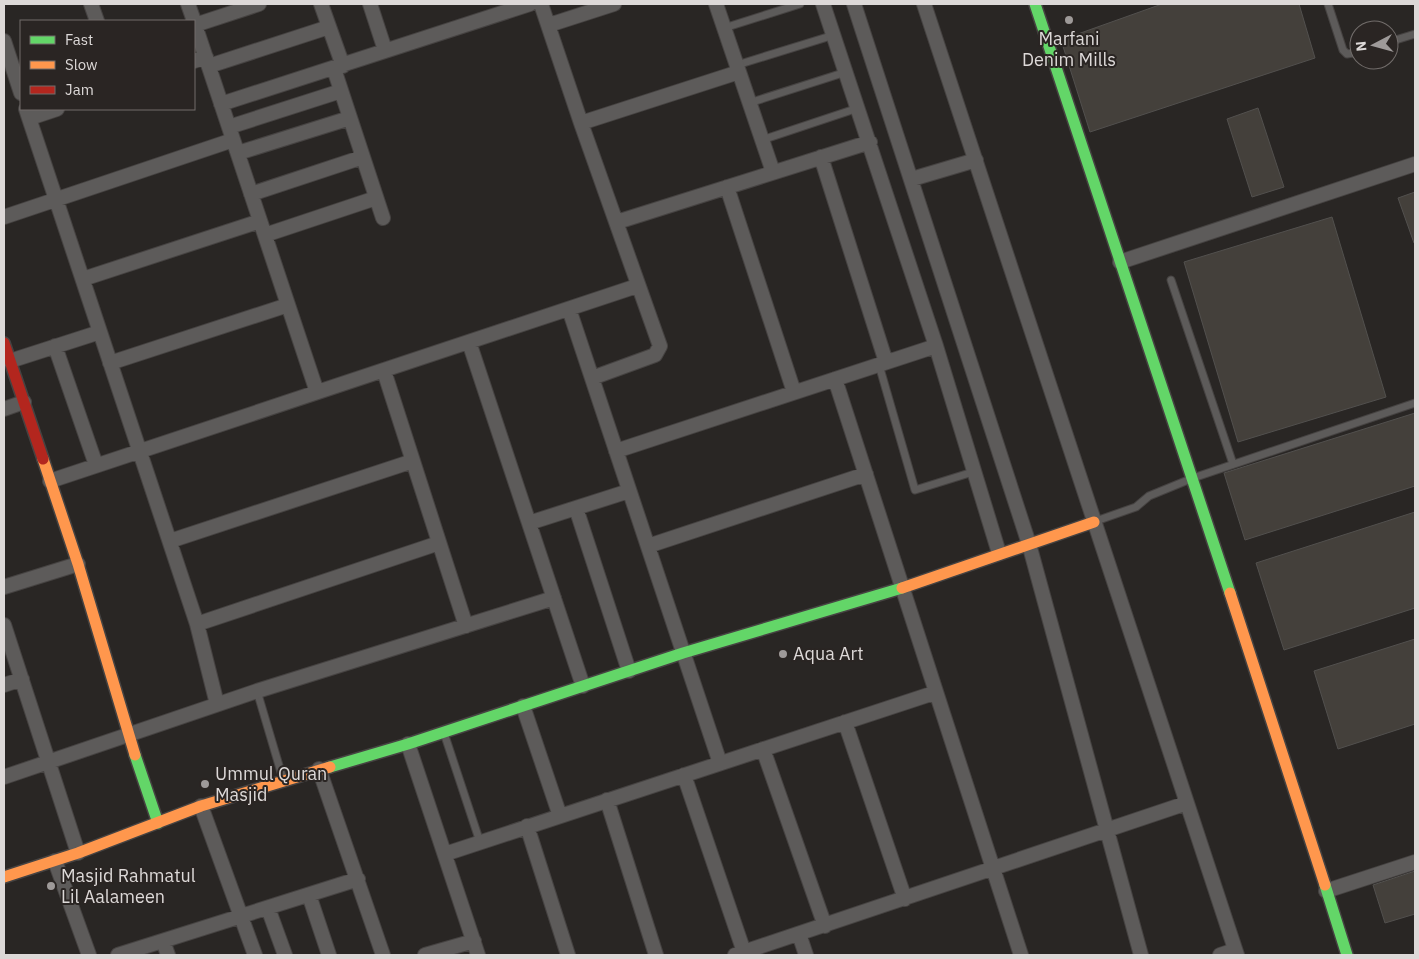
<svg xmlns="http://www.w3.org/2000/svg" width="1419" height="959" viewBox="0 0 1419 959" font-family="'IBM Plex Sans',sans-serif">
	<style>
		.building { fill: #44403b; stroke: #52504e }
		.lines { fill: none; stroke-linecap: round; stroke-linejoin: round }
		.lane-casing { stroke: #464342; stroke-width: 9 }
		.street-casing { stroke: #464342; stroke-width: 16 }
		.fast-casing { stroke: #464342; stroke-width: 14 }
		.slow-casing { stroke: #464342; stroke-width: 14 }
		.jam-casing { stroke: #464342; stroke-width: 14 }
		.lane { stroke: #5d5b5a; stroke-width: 7 }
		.street { stroke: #5d5b5a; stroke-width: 14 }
		.fast { stroke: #63d668; stroke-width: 11 }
		.slow { stroke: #ff974d; stroke-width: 11 }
		.jam { stroke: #b3261e; stroke-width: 11 }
		.poi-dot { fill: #9e9a99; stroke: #2a2523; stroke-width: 2 }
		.labels { text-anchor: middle; stroke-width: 4; stroke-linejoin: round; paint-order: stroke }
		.poi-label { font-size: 18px; fill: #ddd9d8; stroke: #2a2523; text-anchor: start }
	</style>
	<rect width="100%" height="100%" fill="#292624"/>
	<path class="building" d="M1162 4H1299L1315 58 1090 132 1061 40Z
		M1258 108 1284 187 1252 197 1227 119Z
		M1415 192V243H1414L1398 198Z
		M1332 217 1386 397 1238 442 1184 262Z
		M1415 413V486L1245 540 1224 473Z
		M1415 512V608L1284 650 1256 563Z
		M1415 639V724L1338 749 1314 671Z
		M1415 871V914L1385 923 1373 885Z"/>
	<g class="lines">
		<defs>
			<path id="lane" d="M1328 4 1343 50 1347 54 1359 52
				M724 28 800 4
				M1389 42 1415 34
				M737 65 834 35
				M749 103 846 72
				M762 140 858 108
				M1171 280 1233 464
				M879 365 915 490 976 471
				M1096 521 1136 507 1149 496 1193 478 1415 403
				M257 691 283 779
				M444 733 480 842"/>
			<path id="street" d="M91 4 97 21
				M188 4 194 21
				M321 4 343 66
				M370 4 385 50
				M541 4 581 123 660 346 655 355 592 378
				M716 4 773 172
				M823 4 936 346 999 553
				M854 4 1029 544 1141 955
				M924 4 1237 955
				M194 22 317 392
				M195 25 259 4
				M549 25 614 4
				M4 41 21 93
				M194 61 206 57
				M209 66 329 27
				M334 69 383 218
				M221 104 530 4
				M26 109 197 624 217 704
				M30 118 57 109
				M581 123 739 72
				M229 127 341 91
				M238 153 350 118
				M821 157 886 362
				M912 179 976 160
				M727 187 794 392
				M251 194 363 157
				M4 217 233 140
				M617 222 870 142
				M265 235 376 198
				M1120 262 1415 164
				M83 279 260 221
				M569 309 720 763
				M469 342 583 686
				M55 346 96 465
				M10 361 100 332
				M110 363 288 305
				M384 371 466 626
				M835 379 1021 955
				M4 409 24 402
				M616 451 936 346
				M50 481 637 286
				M576 508 629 671
				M529 523 629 491
				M170 541 413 461
				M648 546 866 474
				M4 587 78 564
				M197 624 439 543
				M4 625 78 853
				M4 685 22 679
				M523 706 560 816
				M845 722 905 899
				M408 744 478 955
				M763 749 825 926
				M319 769 383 955
				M684 775 744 952
				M4 777 257 691 554 598
				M607 800 656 955
				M201 806 255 955
				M527 826 568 955
				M445 854 934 693
				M55 861 89 955
				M1326 891 1415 862
				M309 895 329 955
				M268 908 285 955
				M799 934 806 955
				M163 941 168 955
				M118 955 358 879
				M425 955 474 941
				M735 955 1187 803
				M1220 955 1235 950"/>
			<path id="fast" d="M1035 4 1230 593
				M135 755 158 823
				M330 767 408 744 683 653 902 588
				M1325 885 1347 955"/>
			<path id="slow" d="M43 459 78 564 135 755
				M902 588 1094 522
				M1230 593 1325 885
				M4 877 78 853 201 806 330 767"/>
			<path id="jam" d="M4 343 43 459"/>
		</defs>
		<use href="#lane" class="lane-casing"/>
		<use href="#street" class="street-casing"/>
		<use href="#fast" class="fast-casing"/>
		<use href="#slow" class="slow-casing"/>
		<use href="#jam" class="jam-casing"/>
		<use href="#lane" class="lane"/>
		<use href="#street" class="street"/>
		<use href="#fast" class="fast"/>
		<use href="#slow" class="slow"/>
		<use href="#jam" class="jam"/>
	</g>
	<g class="poi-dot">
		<circle cx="1069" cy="20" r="5"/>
		<circle cx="783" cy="654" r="5"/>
		<circle cx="205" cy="784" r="5"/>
		<circle cx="51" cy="886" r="5"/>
	</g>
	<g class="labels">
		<g class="poi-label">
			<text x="1069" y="45" text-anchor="middle">Marfani<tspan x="1069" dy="21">Denim Mills</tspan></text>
			<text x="793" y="660">Aqua Art</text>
			<text x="215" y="780">Ummul Quran<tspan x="215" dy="21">Masjid</tspan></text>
			<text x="61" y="882">Masjid Rahmatul<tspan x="61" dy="21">Lil Aalameen</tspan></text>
		</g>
	</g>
	<rect width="1419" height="959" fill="none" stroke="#ddd9d8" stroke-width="10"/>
	<rect x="20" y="20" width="175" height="90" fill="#2a2523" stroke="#726d6b"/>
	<rect x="30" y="36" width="25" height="8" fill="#63d668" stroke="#726d6b"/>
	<text x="65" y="45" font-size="15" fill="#ddd9d8">Fast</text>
	<rect x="30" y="61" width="25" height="8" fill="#ff974d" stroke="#726d6b"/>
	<text x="65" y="70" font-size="15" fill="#ddd9d8">Slow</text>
	<rect x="30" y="86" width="25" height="8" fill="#b3261e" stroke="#726d6b"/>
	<text x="65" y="95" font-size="15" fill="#ddd9d8">Jam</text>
	<g transform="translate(1374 45) rotate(264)"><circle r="24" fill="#2a2523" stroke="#726d6b"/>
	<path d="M0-4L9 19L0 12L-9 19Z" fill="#9e9a99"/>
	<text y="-8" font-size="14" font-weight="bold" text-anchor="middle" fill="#ddd9d8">N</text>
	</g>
</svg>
